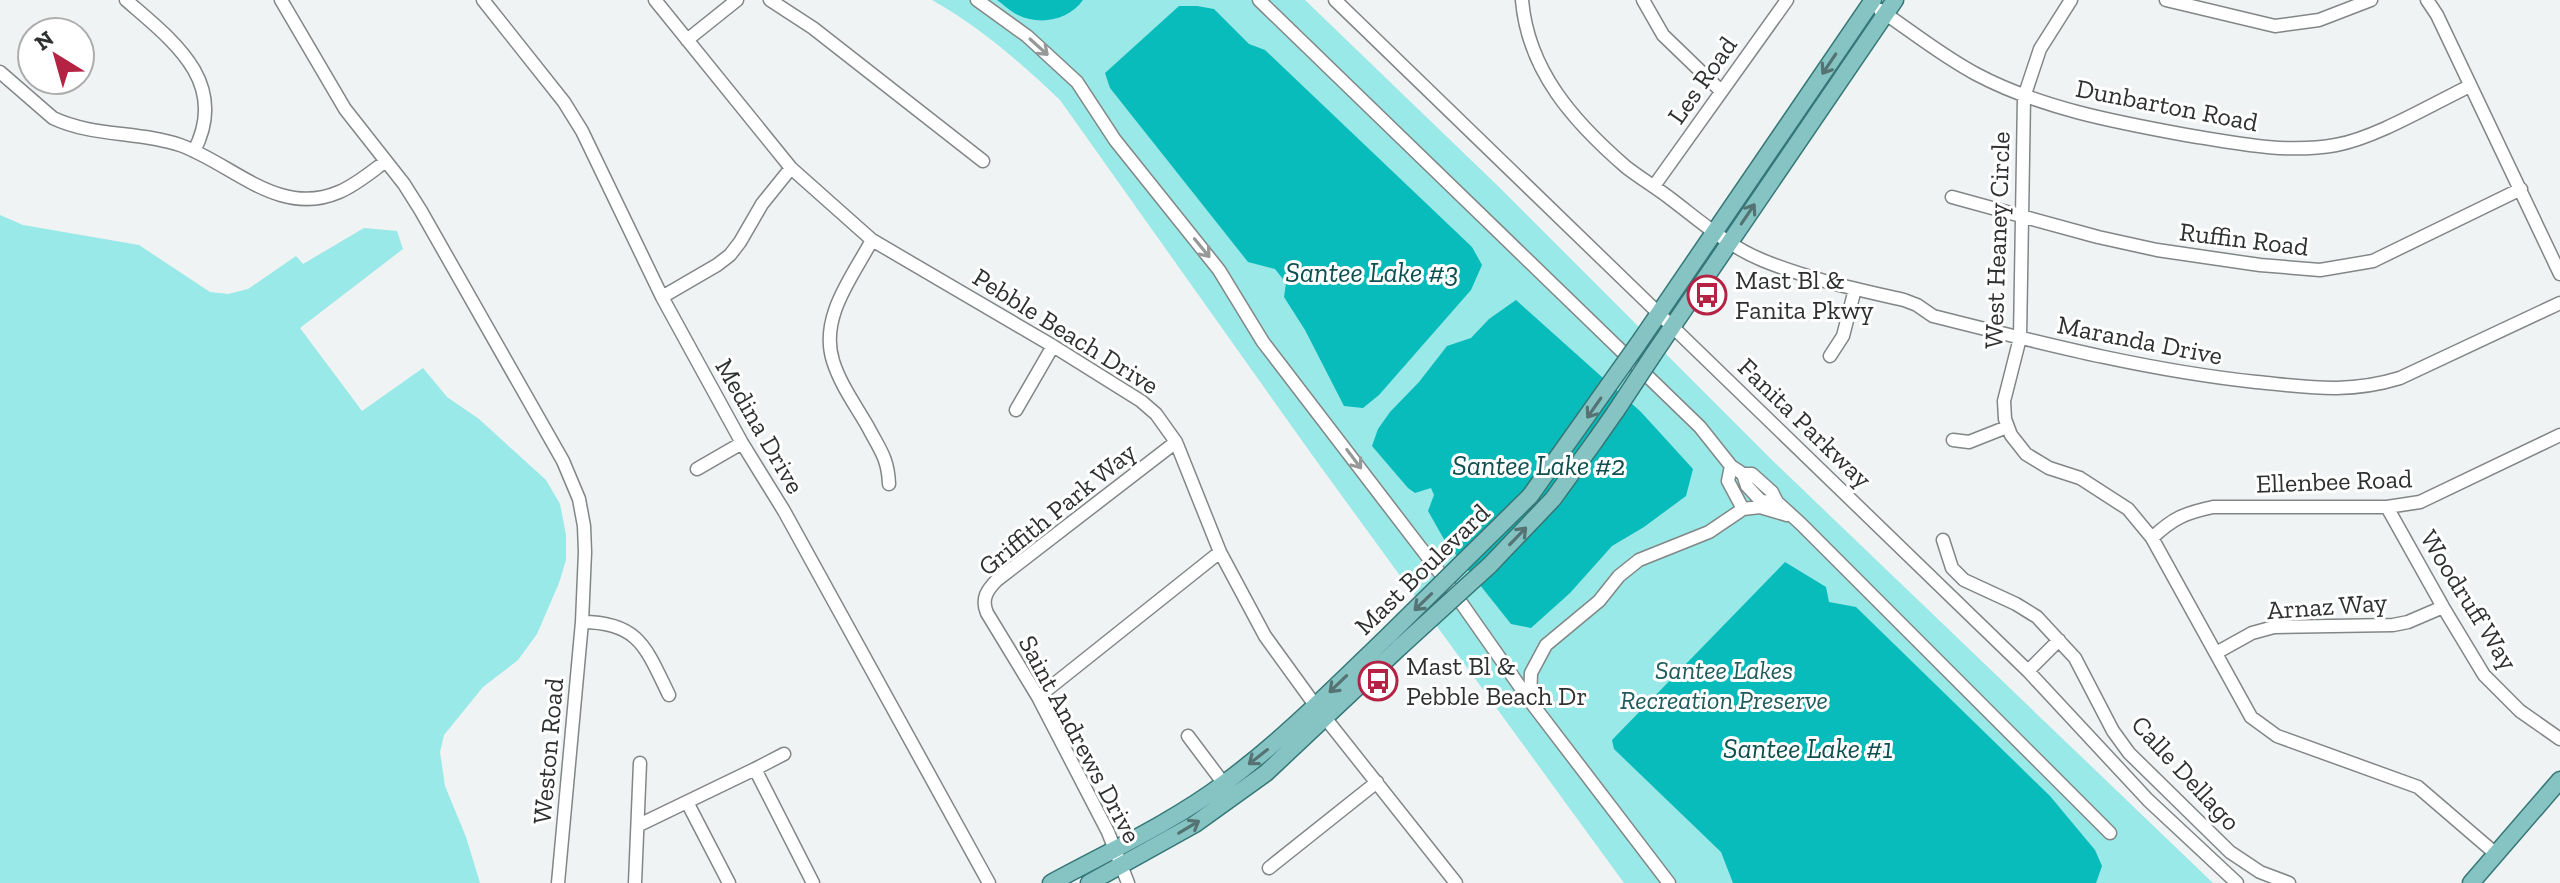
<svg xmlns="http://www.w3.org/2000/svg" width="2560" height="883" viewBox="0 0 2560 883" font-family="'Zilla Slab',serif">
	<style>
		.green { fill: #98e9e7 }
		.water { fill: #07bcbb }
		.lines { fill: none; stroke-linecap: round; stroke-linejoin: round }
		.minor-casing { stroke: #828686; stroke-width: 15 }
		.major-casing { stroke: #347776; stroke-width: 19 }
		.minor { stroke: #fff; stroke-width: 12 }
		.major { stroke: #86c4c4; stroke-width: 16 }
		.major-bridge-casing { stroke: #347776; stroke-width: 19; stroke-linecap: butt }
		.major-bridge { stroke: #86c4c4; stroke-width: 16 }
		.oneway { stroke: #979898 }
		.oneway2 { stroke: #567373 }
		.labels { text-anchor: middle; stroke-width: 6; stroke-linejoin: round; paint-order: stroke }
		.street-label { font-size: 26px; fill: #2f3130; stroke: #fff }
		.poi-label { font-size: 26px; fill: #2f3130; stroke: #fff; text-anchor: start }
		.park-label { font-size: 26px; font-style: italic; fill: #205c5c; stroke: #fff }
		.water-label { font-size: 28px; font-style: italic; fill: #0f4f4f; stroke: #fff }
	</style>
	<rect width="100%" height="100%" fill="#eff3f3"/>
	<path class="green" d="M932 0H1305L1500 188 1772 460 2213 883H1624L1315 459 1060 100C1020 62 980 27 932 0Z
		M0 215 23 225 139 245 210 292 228 294 248 289 296 256 303 264 364 228 397 231 403 249 300 328 362 411 423 368 447 397 479 419 546 480 560 504 566 535V560L559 583 537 634 518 660 483 687 444 735 440 752 445 786 466 837 480 883H0Z"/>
	<path class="water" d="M997 0H1083C1069 20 1040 26 1018 15 1011 12 1004 5 997 0Z
		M1179 6H1197L1214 9 1249 44 1265 50 1472 247 1482 265 1471 290 1379 395 1363 408 1344 406 1305 330 1284 297 1286 283 1275 269 1248 262 1110 88 1105 73Z
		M1516 300 1641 412 1693 469 1686 496 1644 527 1612 546 1570 593 1531 628 1511 624 1445 541 1428 511 1434 495 1431 488 1415 493 1408 488 1372 446 1378 429 1390 412 1419 382 1447 346 1471 338 1489 319Z
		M1785 562 1826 587 1829 602 1856 607 2050 796 2095 850 2102 866 2096 883H1733L1721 852 1614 749 1612 740Z"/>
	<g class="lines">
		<defs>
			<path id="minor" d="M126 0C172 40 230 82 194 151
				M281 0 345 109 404 184 421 211 563 461 579 499 584 526 585 552 582 622 558 883
				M483 0 564 102 582 131 662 297 742 443 784 511 989 883
				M655 0 791 168 872 240 1053 346 1141 401 1156 414 1176 442 1220 552 1265 636 1315 705 1456 883
				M770 0 813 28 983 161
				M977 0 1027 36 1077 82 1115 140 1219 270 1263 342 1443 577 1530 701
				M1259 0 1700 427 1731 466 1743 474H1752L1772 492 1777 502 1801 524 2110 833
				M1335 0 2028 671 2148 800 2237 883
				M1522 0C1528 71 1574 122 1626 167 1640 178 1657 188 1671 199 1700 221 1728 246 1762 260 1808 279 1856 289 1904 300L1917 305 1933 316C2041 343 2144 370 2256 382 2309 387 2348 394 2400 378L2560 303
				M1643 0 1663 35 1721 91
				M2071 0 2040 49 2024 97 2020 338 2004 401 2005 419 2011 435 2026 454 2049 468 2080 478 2128 509 2152 538 2251 717 2277 736 2418 787 2496 854
				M2166 0 2275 26 2319 20 2371 0
				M2427 0 2437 15 2560 274
				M1880 10C1911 31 1942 56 1976 74 2040 108 2115 122 2186 135 2235 143 2286 154 2336 145 2376 138 2432 104 2470 86
				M687 40 737 0
				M0 72 53 118C93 137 139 131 180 145 233 164 279 218 339 192 356 185 371 172 386 161
				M1654 186 1787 0
				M1952 197 2098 237 2157 250 2260 265 2320 270 2373 261 2521 189
				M872 240C853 276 819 317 833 361 840 384 856 406 868 427 880 450 888 458 889 484
				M662 297 717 265 730 255 740 242 762 204 791 168
				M1830 356 1843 336 1855 289
				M1016 410 1053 346
				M1953 440 1969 442 2007 427
				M697 469 742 443
				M1743 474 1747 486 1761 501 1772 502
				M2387 507 2443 607 2484 675 2520 711 2560 739
				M1743 509 1760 507 1787 515
				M2152 538C2173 518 2185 513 2213 507H2387L2420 502 2560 435
				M1943 540 1952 568 1964 580 2016 604 2037 617 2075 658 2113 731 2129 753 2230 852 2260 872 2289 883
				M582 622C639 622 646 648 669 695
				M2216 653 2252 633 2274 627 2393 625 2408 622 2443 607
				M2028 671 2059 640
				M1038 697 1220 552
				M1188 736 1224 784
				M755 769 784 754
				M687 802 729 883
				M639 825 755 769 813 883
				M1269 868 1377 782
				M635 883 640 763
				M1128 883 1108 832 1038 697 987 613C981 599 987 590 997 580L1176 442
				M1669 883 1530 701 1531 673 1546 645 1599 601 1619 576 1639 560 1709 532 1743 509 1728 481 1731 466"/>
			<path id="major" d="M1638 344 1873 0
				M1653 355 1895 0
				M1595 441 1616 411
				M1051 883C1110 851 1173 822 1226 782 1285 738 1336 686 1389 635
				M1089 883 1195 824 1266 773 1400 647
				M2471 883 2560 780"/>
		</defs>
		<use href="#minor" class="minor-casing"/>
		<use href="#major" class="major-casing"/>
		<use href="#minor" class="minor"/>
		<use href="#major" class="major"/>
		<defs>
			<path id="major-bridge" d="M1616 411 1653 355
				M1389 635 1530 496 1638 344
				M1400 647 1490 565 1553 499 1595 441"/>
		</defs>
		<use href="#major-bridge" class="major-bridge-casing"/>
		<use href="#major-bridge" class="major-bridge"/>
	</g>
	<defs><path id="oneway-shaft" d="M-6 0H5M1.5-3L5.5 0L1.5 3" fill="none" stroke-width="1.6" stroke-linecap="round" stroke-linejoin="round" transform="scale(2)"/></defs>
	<g class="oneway">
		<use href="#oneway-shaft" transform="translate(1039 47) rotate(42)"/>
		<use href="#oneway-shaft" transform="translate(1202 248) rotate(51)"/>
		<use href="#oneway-shaft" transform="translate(1354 459) rotate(53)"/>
	</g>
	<g class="oneway2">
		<use href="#oneway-shaft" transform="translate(1829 64) rotate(124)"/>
		<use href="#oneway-shaft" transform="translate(1748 214) rotate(-56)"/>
		<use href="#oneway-shaft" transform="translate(1594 408) rotate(125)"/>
		<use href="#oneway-shaft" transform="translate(1518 536) rotate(-46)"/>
		<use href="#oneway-shaft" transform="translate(1423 602) rotate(136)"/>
		<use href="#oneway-shaft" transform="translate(1338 684) rotate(136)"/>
		<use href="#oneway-shaft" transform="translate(1258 757) rotate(142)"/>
		<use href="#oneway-shaft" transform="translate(1189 827) rotate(-31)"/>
	</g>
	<defs>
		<symbol id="bus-ring" viewBox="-11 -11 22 22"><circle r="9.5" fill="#fff" stroke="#b52344" stroke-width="1.5"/><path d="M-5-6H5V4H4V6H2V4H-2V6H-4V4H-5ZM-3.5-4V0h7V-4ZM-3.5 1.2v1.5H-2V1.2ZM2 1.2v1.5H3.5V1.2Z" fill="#b52344"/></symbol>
	</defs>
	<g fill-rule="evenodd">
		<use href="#bus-ring" x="1685" y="273" width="44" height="44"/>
		<use href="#bus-ring" x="1356" y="659" width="44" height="44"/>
	</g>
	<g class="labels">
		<g class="street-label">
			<text transform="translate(1702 80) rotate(-55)" y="9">Les Road</text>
			<text transform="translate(2167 105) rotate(11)" y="9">Dunbarton Road</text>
			<text transform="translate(2244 239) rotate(7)" y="9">Ruffin Road</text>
			<text transform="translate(1997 240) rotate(-88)" y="9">West Heaney Circle</text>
			<text transform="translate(1066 331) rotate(32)" y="9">Pebble Beach Drive</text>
			<text transform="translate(2140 340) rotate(11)" y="9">Maranda Drive</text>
			<text transform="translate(1805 423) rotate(44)" y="9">Fanita Parkway</text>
			<text transform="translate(760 426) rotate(60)" y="9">Medina Drive</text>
			<text transform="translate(2334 481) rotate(-2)" y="9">Ellenbee Road</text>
			<text transform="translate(1057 509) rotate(-39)" y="9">Griffith Park Way</text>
			<text transform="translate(1422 569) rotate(-44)" y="9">Mast Boulevard</text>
			<text transform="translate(2469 600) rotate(58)" y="9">Woodruff Way</text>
			<text transform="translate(2327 606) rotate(-4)" y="9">Arnaz Way</text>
			<text transform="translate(1080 739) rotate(62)" y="9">Saint Andrews Drive</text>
			<text transform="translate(548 751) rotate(-85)" y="9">Weston Road</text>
			<text transform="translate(2186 773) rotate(47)" y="9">Calle Dellago</text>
		</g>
		<g class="poi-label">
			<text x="1735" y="289">Mast Bl &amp;<tspan x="1735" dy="30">Fanita Pkwy</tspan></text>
			<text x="1406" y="675">Mast Bl &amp;<tspan x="1406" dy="30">Pebble Beach Dr</tspan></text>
		</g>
		<g class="park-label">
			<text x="1724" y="679">Santee Lakes<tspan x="1724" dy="30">Recreation Preserve</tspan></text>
		</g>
		<g class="water-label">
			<text x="1372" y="282">Santee Lake #3</text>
			<text x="1539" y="475">Santee Lake #2</text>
			<text x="1808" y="758">Santee Lake #1</text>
		</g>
	</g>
	<g transform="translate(56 56) rotate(323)"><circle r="38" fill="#ffffff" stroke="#acadac" stroke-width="2"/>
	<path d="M0-6L14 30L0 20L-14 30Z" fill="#b52344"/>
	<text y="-12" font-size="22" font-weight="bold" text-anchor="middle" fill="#2f3130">N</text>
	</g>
</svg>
